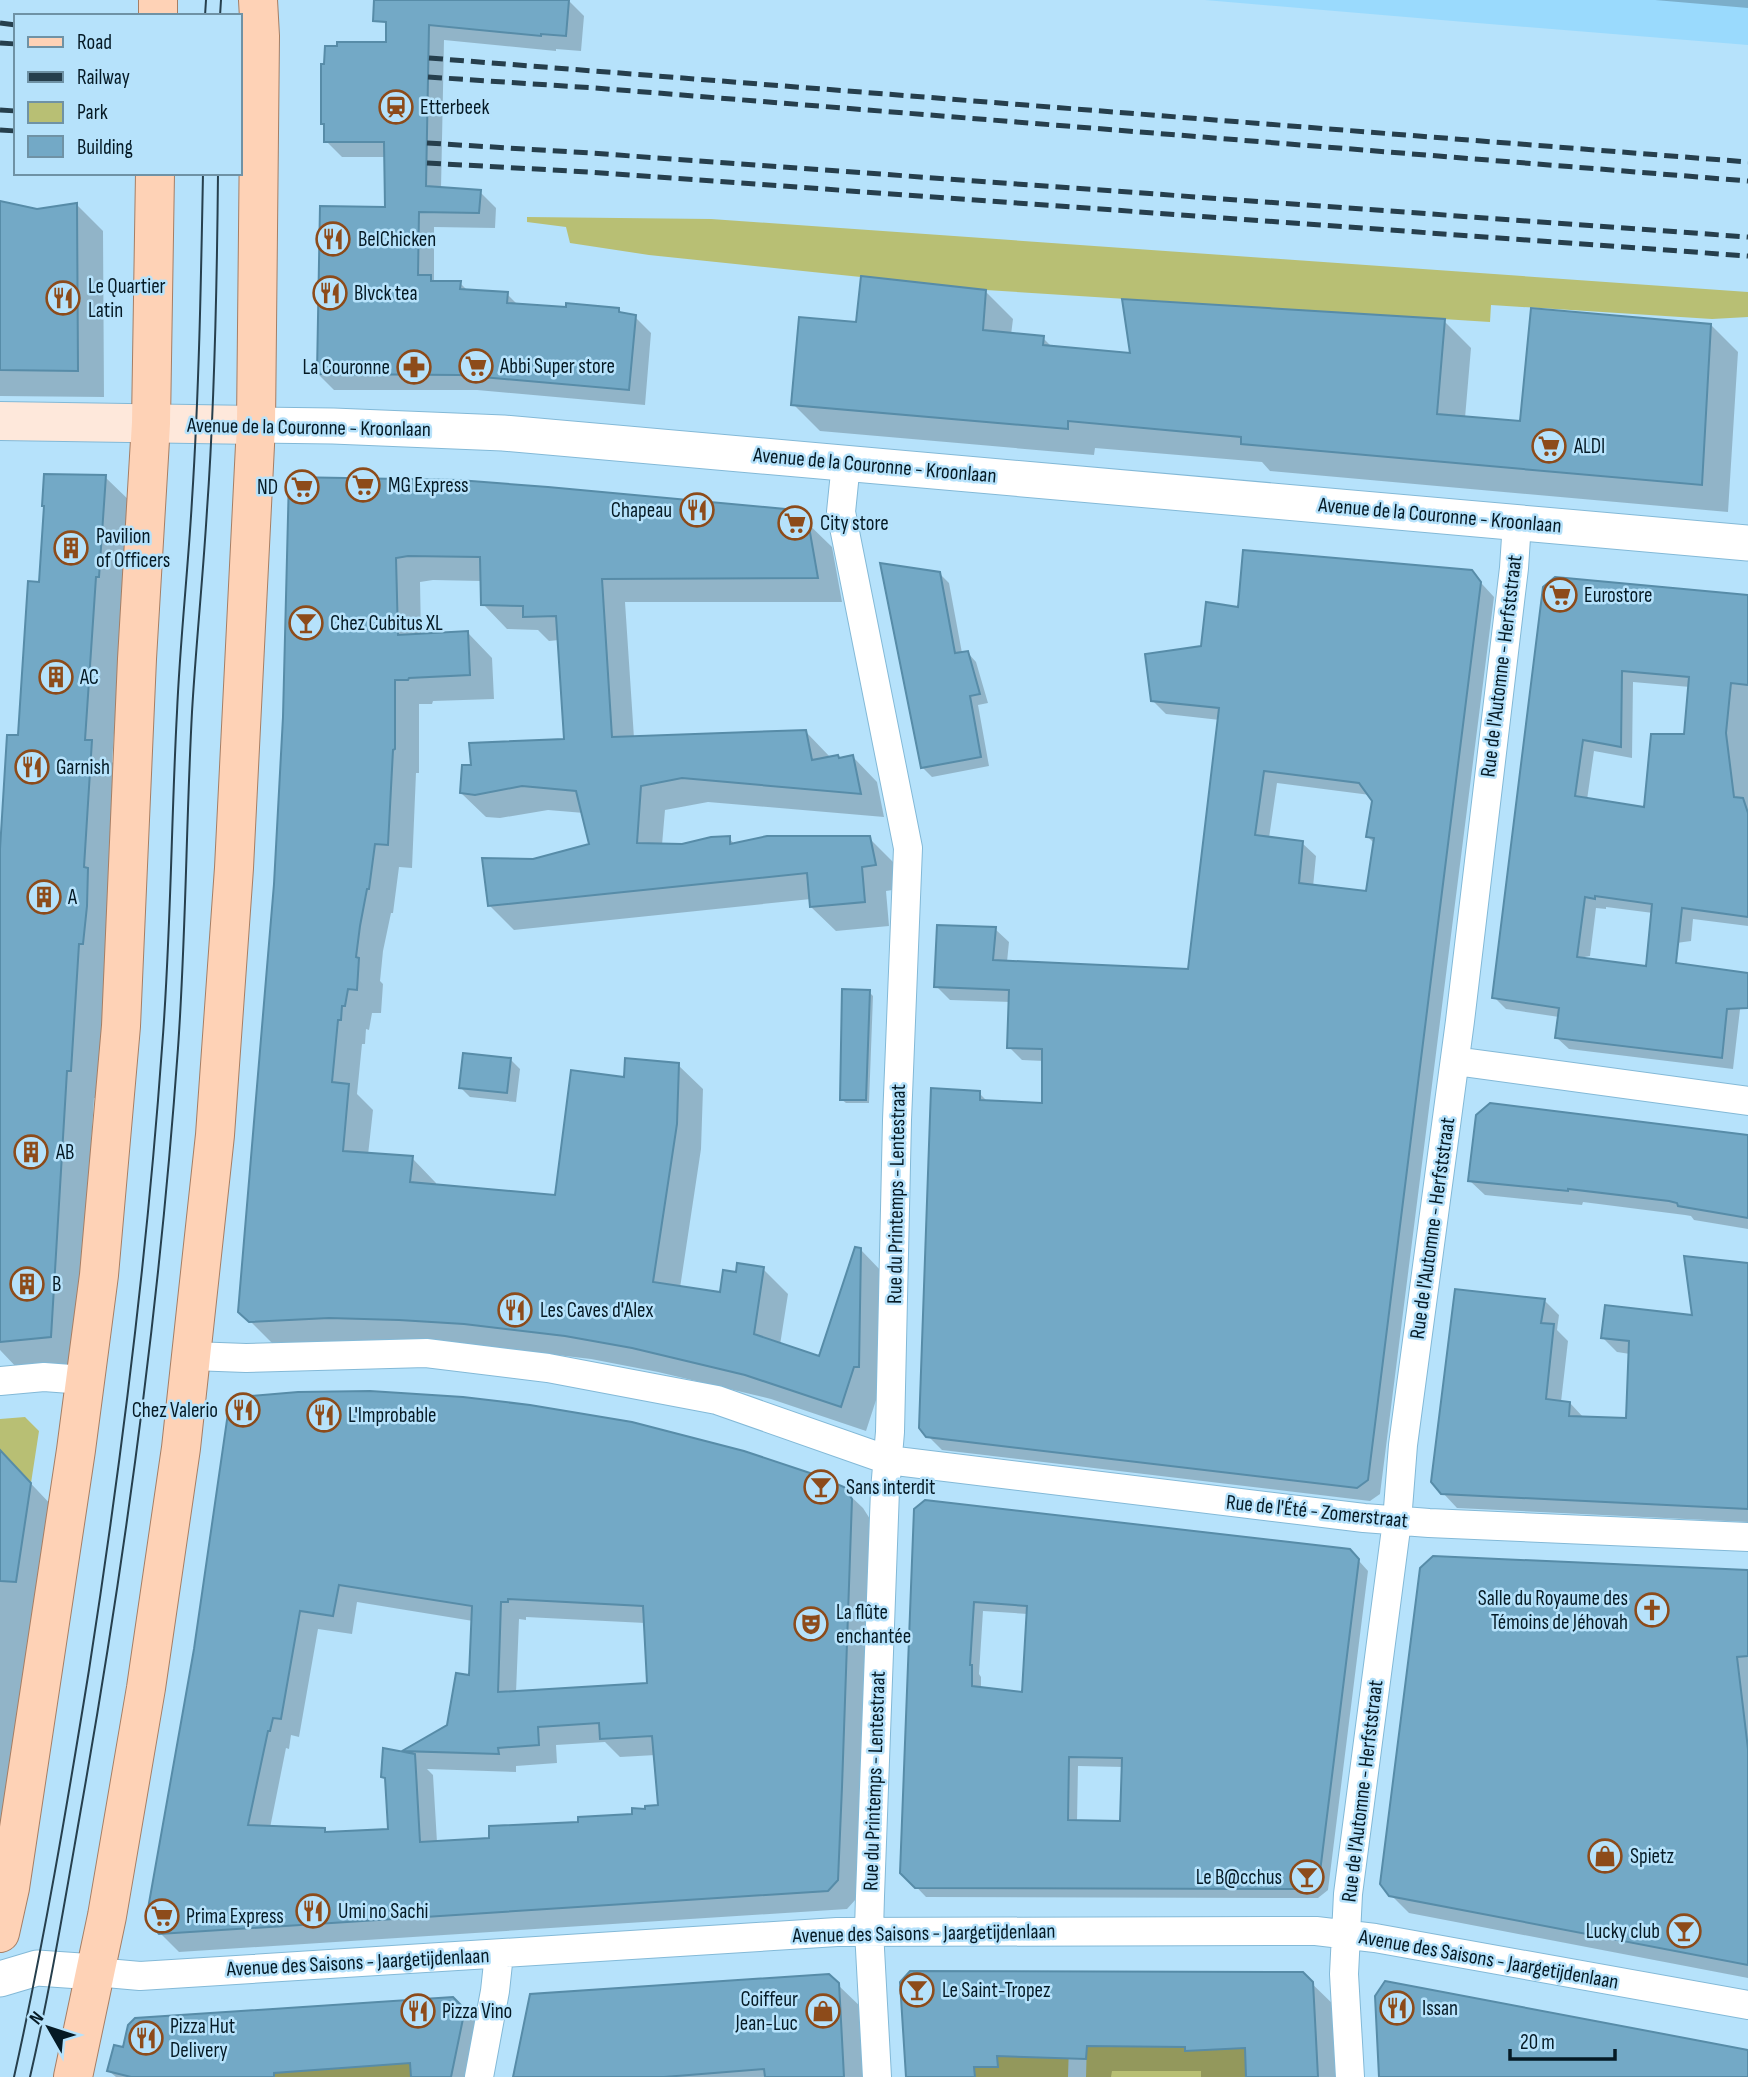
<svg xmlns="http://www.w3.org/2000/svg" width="1748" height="2077" viewBox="0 0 1748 2077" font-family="'Sofia Sans Condensed',sans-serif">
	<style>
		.built { fill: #9adafd }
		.green { fill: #b8bf74 }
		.shadow { fill: #0003; fill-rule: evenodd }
		.building { fill: #73a9c6; stroke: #578ca8; stroke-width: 2; fill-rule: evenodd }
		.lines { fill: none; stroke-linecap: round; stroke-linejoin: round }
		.minor-casing { stroke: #83b9d7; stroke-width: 30 }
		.tertiary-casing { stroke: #83b9d7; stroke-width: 37 }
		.secondary-casing { stroke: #83b9d7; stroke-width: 40 }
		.primary-casing { stroke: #a67e64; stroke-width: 40 }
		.minor { stroke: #fff; stroke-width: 28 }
		.tertiary { stroke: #fff; stroke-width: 35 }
		.secondary { stroke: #fee8db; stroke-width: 38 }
		.primary { stroke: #fed2b6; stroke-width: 38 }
		.tram { stroke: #263f4d; stroke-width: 2 }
		.rail { stroke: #263f4d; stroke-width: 5; stroke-dasharray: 14 7; stroke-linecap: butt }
		.labels { text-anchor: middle; stroke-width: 5; stroke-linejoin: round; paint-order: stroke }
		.poi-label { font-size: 21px; fill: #051a25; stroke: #b6e2fb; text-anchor: start }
		.street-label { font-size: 21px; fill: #051a25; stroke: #b6e2fb }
	</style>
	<rect width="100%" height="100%" fill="#b6e2fb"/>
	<path class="built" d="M1205 0H1748V45L1465 22Z"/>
	<path class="green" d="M527 217 711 219 1748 292V317L1712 319 1491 305 1490 322 986 290 649 255 570 243 566 227 527 222Z
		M25 1417 39 1431 31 1483 0 1450V1419Z
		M1256 2027 1245 2065 1246 2077H1086L1087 2041 1112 2046 1169 2047Z
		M1028 2037 1069 2045 1068 2077H975L974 2067H997V2049L1011 2057H1028Z
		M410 2063 411 2077H274V2072Z"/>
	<path class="shadow" d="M389 0H568L584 16 581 51 556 49V51L444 40 441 189 480 192 496 208 495 228 434 227V280L437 283H460L468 291 507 294 518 305 618 309 623 314 635 317 651 333 645 405 477 390H334L318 374 387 209 386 157H342L326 141V126L323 123 387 43Z
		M1655 0H1748V8Z
		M0 203 37 211 77 205 103 231 104 397 0 396Z
		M986 292 1013 319 1011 335 1043 338 1053 348 1132 354 1444 321 1471 348 1465 418 1522 422 1711 325 1738 352 1728 512 1270 471 1262 462 1095 448 1094 455 820 431 793 404 858 324Z
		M105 477 133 504 123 604 112 762 119 769 98 1098H94L78 1364 19 1370 0 1350V869L41 583Z
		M291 479 796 512 832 547 842 602H625L634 738 806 732 831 758 838 757 841 759 853 757 877 782 884 817 708 802 665 810 662 845 682 846 729 838 735 845 869 838 894 863 899 889 886 891 889 926 836 931 811 907V899L514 930 489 905 533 860 592 846 584 813 548 810 500 818 486 817 461 793 473 767 566 741 559 640 549 641 538 630 507 629 483 604 482 581 433 580 420 582 421 636 468 633 492 658 494 699 433 701 432 704H419V773H416L412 868 399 867 393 913H391L383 951 380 981 383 984 381 1013H372L369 1030 366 1029 365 1044H362L357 1094 373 1110 368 1155 412 1158 436 1183V1186L556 1197 626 1079 678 1065 703 1089 701 1149 680 1288 721 1294 737 1274 763 1269 788 1294 780 1345 820 1358 861 1250 885 1275 879 1391 866 1431 771 1399 658 1372 591 1359 523 1351 355 1342 275 1346 240 1311 276 884 284 717Z
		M1471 572 1494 597 1380 1494 1370 1501 942 1450 928 1436 979 1093 988 1102 1044 1105V1061L1022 1060 1009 1047 1011 1002 950 1000 936 986 995 929 1009 942 1007 962 1190 970 1220 720 1166 714 1152 700 1239 609ZM1277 783 1370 795 1374 801 1368 837 1375 844 1368 893 1313 887 1316 856 1302 843 1269 838Z
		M939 573 949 583 962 653 967 652 976 662 988 703 978 705 989 766 932 777 922 767Z
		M1544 588 1748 597V926L1693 919 1691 941 1662 945 1653 913 1606 907V909L1596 908 1590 956 1579 958 1743 984 1733 1069 1569 1049 1557 1038 1559 1017 1506 1009 1494 997ZM1633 682 1690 687 1686 735 1645 809 1587 800 1594 751 1632 758Z
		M869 992 873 996 869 1103H846L841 1099Z
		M511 1060 520 1069 516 1102 470 1097 461 1088Z
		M1748 1136V1229L1694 1220 1691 1216 1685 1215 1583 1202 1582 1205 1485 1195 1470 1181Z
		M1748 1265V1522L1457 1508 1442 1492 1544 1300 1559 1315 1557 1330 1568 1341 1561 1402 1570 1403 1584 1418 1627 1419 1630 1354 1617 1352 1603 1338 1694 1317Z
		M230 1407 843 1489 863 1508 870 1519 856 1899 847 1909 179 1952 160 1933 195 1649ZM357 1602 473 1621 471 1677 449 1726 405 1751 408 1755 382 1776 386 1780 390 1831 329 1834 324 1830 270 1828 286 1748 289 1749 291 1735 299 1737 318 1629 352 1634ZM526 1617 645 1623 649 1685 516 1693 519 1619 526 1620ZM605 1742 620 1757 656 1755 660 1807 634 1816 580 1823 491 1839 437 1842 433 1775 427 1769 516 1772V1766L557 1763 556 1745Z
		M0 1451 56 1510 0 1875Z
		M916 1510 1350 1551 1368 1571 1328 1890 1318 1898 926 1897 902 1872ZM983 1611 1028 1614 1023 1694 981 1689V1677L979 1674ZM1078 1766 1123 1767 1121 1823 1077 1822Z
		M1748 1572V1978L1409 1913 1391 1895Z
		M1302 1974 1338 2009 1342 2077H1201V2071H1112L1111 2077H907Z
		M838 1985 864 2010 867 2077H515Z
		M453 1998 476 2022 478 2077H116L109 2071 124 2049Z"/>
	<path class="building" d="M374 0H569L566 36 541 34V36L429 25 426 186 481 190 479 213 419 212 418 275H431V281H461L460 289 508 292 507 303 566 307V303L619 308V312L636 315 629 390 459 375 317 374 320 206 385 207 384 142H324V124H321V64H324L325 46H337V42H386V22L373 21Z
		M0 201 37 209 77 203 78 371 0 370Z
		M861 276 986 290 983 330 1044 336 1043 345 1130 353 1122 299 1445 319 1437 414 1520 421 1531 308 1711 324 1702 485 1241 444V437L1068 421V429L791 405 799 317 856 322Z
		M44 474 106 475 99 577H96L85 740H92L84 867 88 868 87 906 83 944H79L71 1071H67L51 1337 0 1342V849L7 735H18L28 581 39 582 44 506H42Z
		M289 477 458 480 548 487 796 510 808 521 818 578 602 579 612 737 806 730 812 760 838 755 839 758 853 755 861 794 682 778 641 786 637 843 682 844 711 837 730 836V844L767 836H870L876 865 862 867 865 902 810 907 807 873 488 906 482 858 533 859 589 844 576 791 522 786 475 795 460 793 462 765H471L469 743 564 739 556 616 523 617V606L481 605 480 557 408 556 396 558 398 635 468 631 470 675 409 678 408 680H395V749L393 750 388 845 375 844 369 889H367L360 926 356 957 359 958 357 990 348 989 345 1006H342L341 1020H338L332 1082 349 1084 343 1151 413 1156 410 1182 555 1195 571 1070 624 1077 625 1058 679 1063 677 1124 653 1282 720 1292 723 1270 736 1272 737 1263 764 1267 754 1334 819 1356 855 1247 861 1248 859 1367H854L841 1407 745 1375 632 1348 565 1336 464 1324 399 1320 329 1318 249 1322 238 1312 274 884 283 717Z
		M1243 550 1472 570 1481 582 1368 1480 1357 1488 926 1437 919 1428 931 1088 980 1091V1100L1042 1103V1049L1007 1048 1009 990 934 987 937 925 996 927 993 960 1188 969 1219 708 1151 701 1145 654 1201 646 1206 602 1238 607ZM1264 771 1359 783 1372 801 1366 837 1374 838 1366 891 1299 883 1303 841 1255 835Z
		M880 563 940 572 955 653 968 651 980 694 970 696 981 757 921 768Z
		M1555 577 1748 595V685L1731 683 1726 733 1734 797 1743 798 1748 813V917L1682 908 1676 963 1748 973V1008L1727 1009 1722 1058 1555 1038 1559 1008 1492 998 1543 587ZM1622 671 1689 677 1684 734H1651L1644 807 1575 796 1583 740 1621 747ZM1595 896 1652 904 1646 966 1577 957 1585 897 1595 899Z
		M842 989 870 990 866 1100H840Z
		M463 1053 511 1058 507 1093 459 1088Z
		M1490 1103 1748 1135V1218L1678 1206 1677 1203 1669 1201 1568 1189V1191L1468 1181 1476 1115Z
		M1684 1256 1748 1263V1509L1441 1494 1431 1482 1455 1289 1545 1299 1541 1323 1554 1324 1546 1399 1570 1402 1569 1416 1626 1418 1629 1341 1601 1338 1605 1305 1692 1315Z
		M370 1391 463 1397 530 1405 632 1422 744 1451 813 1474 844 1487 852 1499 842 1787 838 1880 828 1891 159 1934 146 1920 194 1649 229 1406 239 1397 298 1392ZM339 1585 472 1606 469 1675 456 1673 447 1725 402 1751 499 1754 498 1748 539 1745 538 1727 599 1723 600 1739 652 1736 658 1805 645 1806V1809L632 1808V1814L578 1817V1822L489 1826V1838L420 1842 415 1754 383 1748 381 1777 385 1778 388 1829 325 1832V1828L248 1825 268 1731H270L273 1718 281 1719 300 1611 333 1616ZM508 1599 643 1606 647 1683 498 1692 501 1602H508Z
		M0 1450 31 1483 16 1582 0 1581Z
		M925 1500 1350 1549 1359 1559 1319 1880 1308 1889 915 1888 900 1873 914 1509ZM974 1602 1027 1606 1022 1692 972 1686V1665H970ZM1069 1757 1122 1758 1120 1821 1068 1820Z
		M1433 1556 1748 1570V1656L1737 1657 1748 1749V1965L1389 1896 1380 1884 1420 1568Z
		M910 1971 1303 1972 1313 1982 1318 2077H1246L1245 2048 1185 2051V2047L1087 2046 1086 2059 997 2056 998 2067H974L975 2077H906L900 1982Z
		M829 1974 839 1983 844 2077H765L764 2069 664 2077H513L530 1994Z
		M1385 1981 1748 2050V2077H1379L1375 1996Z
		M453 1997 465 2009 451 2077H411L410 2063 274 2073V2077H131L107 2071 114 2045 123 2047 128 2025 135 2018Z"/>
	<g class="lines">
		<defs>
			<path id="minor" d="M846 463 841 512 908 848 897 1120 890 1432 885 1490 870 1896 869 1931 877 2077
				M1455 1061 1748 1101
				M192 1356 246 1358 426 1353 548 1368 717 1400 888 1460 1364 1518 1429 1523 1748 1537
				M0 1381 44 1377 84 1380
				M95 1972 140 1976 837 1932 1316 1931 1375 1938 1748 2005
				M479 2077 495 1991 499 1954
				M1350 2077 1344 1974 1348 1894 1397 1521 1403 1445 1460 1021 1514 568 1517 522"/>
			<path id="tertiary" d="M256 425 333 426 503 433 1748 543
				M0 1979 37 1968 95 1972"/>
			<path id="secondary" d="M0 421 256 425"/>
			<path id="primary" d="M158 16V0
				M0 1933 10 1888 76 1450 99 1275 121 1026 137 659 151 423 155 173
				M73 2077 107 1916 146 1688 181 1448 215 1135 234 868 256 425 260 36 258 0"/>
		</defs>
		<use href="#minor" class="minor-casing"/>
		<use href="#tertiary" class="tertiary-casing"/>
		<use href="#secondary" class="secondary-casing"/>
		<use href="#primary" class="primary-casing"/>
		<use href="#minor" class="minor"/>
		<use href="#tertiary" class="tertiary"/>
		<use href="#secondary" class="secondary"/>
		<use href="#primary" class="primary"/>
		<path class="tram" d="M205 16 206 0
			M220 16 221 0
			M14 2077C44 1942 67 1806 89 1670 121 1464 147 1257 162 1048 171 936 171 824 177 712 180 641 188 571 192 500 199 391 201 282 203 173
			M30 2077C51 1986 66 1894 82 1803 126 1553 160 1301 178 1048 186 936 186 824 192 712 196 644 203 577 207 510 215 398 217 286 218 173"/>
		<path class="rail" d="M0 23 16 25
			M0 43 16 44
			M429 58 1748 162
			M428 77 595 88 1748 181
			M0 110 16 111
			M0 130 16 131
			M427 143 590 153 1748 237
			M427 163 589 172 1748 256"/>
	</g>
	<defs>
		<symbol id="station-ring" viewBox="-11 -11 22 22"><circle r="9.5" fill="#b6e2fb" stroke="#8d4b1a" stroke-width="1.5"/><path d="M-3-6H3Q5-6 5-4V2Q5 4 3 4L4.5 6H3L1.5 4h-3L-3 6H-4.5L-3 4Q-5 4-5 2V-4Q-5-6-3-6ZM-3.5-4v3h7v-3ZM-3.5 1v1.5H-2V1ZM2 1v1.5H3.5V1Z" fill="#8d4b1a"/></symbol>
		<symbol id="restaurant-ring" viewBox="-11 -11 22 22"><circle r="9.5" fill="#b6e2fb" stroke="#8d4b1a" stroke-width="1.5"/><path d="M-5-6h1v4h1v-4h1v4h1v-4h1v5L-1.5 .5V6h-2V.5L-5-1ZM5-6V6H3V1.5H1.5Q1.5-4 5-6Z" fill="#8d4b1a"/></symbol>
		<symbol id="supermarket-ring" viewBox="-11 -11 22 22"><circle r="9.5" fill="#b6e2fb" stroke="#8d4b1a" stroke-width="1.5"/><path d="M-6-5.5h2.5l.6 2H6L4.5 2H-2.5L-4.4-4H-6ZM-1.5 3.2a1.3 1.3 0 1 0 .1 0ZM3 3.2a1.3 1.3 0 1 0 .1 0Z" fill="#8d4b1a"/></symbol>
		<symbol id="pharmacy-ring" viewBox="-11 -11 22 22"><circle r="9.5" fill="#b6e2fb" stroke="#8d4b1a" stroke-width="1.5"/><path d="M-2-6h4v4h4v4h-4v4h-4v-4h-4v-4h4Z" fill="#8d4b1a"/></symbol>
		<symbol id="building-ring" viewBox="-11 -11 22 22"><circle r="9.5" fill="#b6e2fb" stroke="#8d4b1a" stroke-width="1.5"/><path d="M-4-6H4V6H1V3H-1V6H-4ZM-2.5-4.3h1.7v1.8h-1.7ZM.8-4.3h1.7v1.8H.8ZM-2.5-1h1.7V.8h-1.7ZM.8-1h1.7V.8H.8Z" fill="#8d4b1a"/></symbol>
		<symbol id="bar-ring" viewBox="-11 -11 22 22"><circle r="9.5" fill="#b6e2fb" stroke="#8d4b1a" stroke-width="1.5"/><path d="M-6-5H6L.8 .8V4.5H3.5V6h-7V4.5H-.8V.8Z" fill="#8d4b1a"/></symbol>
		<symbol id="church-ring" viewBox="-11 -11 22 22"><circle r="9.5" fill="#b6e2fb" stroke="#8d4b1a" stroke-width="1.5"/><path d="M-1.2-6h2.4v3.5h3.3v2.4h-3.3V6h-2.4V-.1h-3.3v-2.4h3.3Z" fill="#8d4b1a"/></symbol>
		<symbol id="theatre-ring" viewBox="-11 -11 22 22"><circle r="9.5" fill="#b6e2fb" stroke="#8d4b1a" stroke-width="1.5"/><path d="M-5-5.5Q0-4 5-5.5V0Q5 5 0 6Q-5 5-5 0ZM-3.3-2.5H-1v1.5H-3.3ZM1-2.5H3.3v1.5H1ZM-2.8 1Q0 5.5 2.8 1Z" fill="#8d4b1a"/></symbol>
		<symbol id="shop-ring" viewBox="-11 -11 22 22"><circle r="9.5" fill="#b6e2fb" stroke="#8d4b1a" stroke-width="1.5"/><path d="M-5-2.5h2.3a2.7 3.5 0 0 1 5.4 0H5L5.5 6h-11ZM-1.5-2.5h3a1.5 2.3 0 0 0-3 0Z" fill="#8d4b1a"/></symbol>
	</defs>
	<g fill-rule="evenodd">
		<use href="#station-ring" x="377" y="88" width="38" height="38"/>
		<use href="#restaurant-ring" x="314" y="220" width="38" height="38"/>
		<use href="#restaurant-ring" x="311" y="274" width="38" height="38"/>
		<use href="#restaurant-ring" x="44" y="279" width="38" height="38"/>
		<use href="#supermarket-ring" x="457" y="347" width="38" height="38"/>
		<use href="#pharmacy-ring" x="395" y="348" width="38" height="38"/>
		<use href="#supermarket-ring" x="1530" y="427" width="38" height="38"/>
		<use href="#supermarket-ring" x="344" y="466" width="38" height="38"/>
		<use href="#supermarket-ring" x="283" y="468" width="38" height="38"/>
		<use href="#restaurant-ring" x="678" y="491" width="38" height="38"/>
		<use href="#supermarket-ring" x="776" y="504" width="38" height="38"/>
		<use href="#building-ring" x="52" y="529" width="38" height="38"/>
		<use href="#supermarket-ring" x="1541" y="576" width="38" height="38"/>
		<use href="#bar-ring" x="287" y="604" width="38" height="38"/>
		<use href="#building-ring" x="37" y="658" width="38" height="38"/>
		<use href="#restaurant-ring" x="13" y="748" width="38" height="38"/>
		<use href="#building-ring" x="25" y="878" width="38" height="38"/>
		<use href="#building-ring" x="12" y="1133" width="38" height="38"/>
		<use href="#building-ring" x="8" y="1265" width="38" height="38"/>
		<use href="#restaurant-ring" x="496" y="1291" width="38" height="38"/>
		<use href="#restaurant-ring" x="224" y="1391" width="38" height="38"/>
		<use href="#restaurant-ring" x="305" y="1396" width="38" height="38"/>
		<use href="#bar-ring" x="802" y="1468" width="38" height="38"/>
		<use href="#church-ring" x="1633" y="1591" width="38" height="38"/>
		<use href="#theatre-ring" x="792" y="1605" width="38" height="38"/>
		<use href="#shop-ring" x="1586" y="1837" width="38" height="38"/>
		<use href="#bar-ring" x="1288" y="1858" width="38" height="38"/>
		<use href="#restaurant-ring" x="294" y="1892" width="38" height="38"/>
		<use href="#supermarket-ring" x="143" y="1897" width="38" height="38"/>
		<use href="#bar-ring" x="1665" y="1912" width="38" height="38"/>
		<use href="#bar-ring" x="898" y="1971" width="38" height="38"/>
		<use href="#restaurant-ring" x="1378" y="1989" width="38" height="38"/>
		<use href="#restaurant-ring" x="399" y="1992" width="38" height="38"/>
		<use href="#shop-ring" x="804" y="1992" width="38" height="38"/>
		<use href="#restaurant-ring" x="127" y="2019" width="38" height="38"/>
	</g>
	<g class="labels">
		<g class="poi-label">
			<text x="420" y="114">Etterbeek</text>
			<text x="358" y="246">BelChicken</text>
			<text x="88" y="293">Le Quartier<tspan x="88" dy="24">Latin</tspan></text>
			<text x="354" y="300">Blvck tea</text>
			<text x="500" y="373">Abbi Super store</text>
			<text x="390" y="374" text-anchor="end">La Couronne</text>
			<text x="1574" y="453">ALDI</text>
			<text x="388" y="492">MG Express</text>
			<text x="278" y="494" text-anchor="end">ND</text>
			<text x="672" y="517" text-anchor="end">Chapeau</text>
			<text x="820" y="530">City store</text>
			<text x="96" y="543">Pavilion<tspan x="96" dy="24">of Officers</tspan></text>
			<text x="1584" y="602">Eurostore</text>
			<text x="330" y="630">Chez Cubitus XL</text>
			<text x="80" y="684">AC</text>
			<text x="56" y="774">Garnish</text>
			<text x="68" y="904">A</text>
			<text x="56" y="1159">AB</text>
			<text x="52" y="1291">B</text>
			<text x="540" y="1317">Les Caves d'Alex</text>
			<text x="218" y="1417" text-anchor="end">Chez Valerio</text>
			<text x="348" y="1422">L'Improbable</text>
			<text x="846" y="1494">Sans interdit</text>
			<text x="1628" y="1605" text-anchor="end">Salle du Royaume des<tspan x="1628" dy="24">Témoins de Jéhovah</tspan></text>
			<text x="836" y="1619">La flûte<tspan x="836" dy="24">enchantée</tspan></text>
			<text x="1630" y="1863">Spietz</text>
			<text x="1282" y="1884" text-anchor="end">Le B@cchus</text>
			<text x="338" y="1918">Umi no Sachi</text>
			<text x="186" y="1923">Prima Express</text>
			<text x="1660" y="1938" text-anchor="end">Lucky club</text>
			<text x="942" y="1997">Le Saint-Tropez</text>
			<text x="798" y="2006" text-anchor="end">Coiffeur<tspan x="798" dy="24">Jean-Luc</tspan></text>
			<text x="1422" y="2015">Issan</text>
			<text x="442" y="2018">Pizza Vino</text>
			<text x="170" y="2033">Pizza Hut<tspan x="170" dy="24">Delivery</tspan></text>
		</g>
		<g class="street-label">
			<text transform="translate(309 427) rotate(1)" y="7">Avenue de la Couronne - Kroonlaan</text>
			<text transform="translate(875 465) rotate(5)" y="7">Avenue de la Couronne - Kroonlaan</text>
			<text transform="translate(1440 515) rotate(5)" y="7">Avenue de la Couronne - Kroonlaan</text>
			<text transform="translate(1501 666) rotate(-83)" y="7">Rue de l'Automne - Herfststraat</text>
			<text transform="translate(896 1194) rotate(-89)" y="7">Rue du Printemps - Lentestraat</text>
			<text transform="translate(1432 1228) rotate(-82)" y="7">Rue de l'Automne - Herfststraat</text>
			<text transform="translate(1317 1511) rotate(6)" y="7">Rue de l'Été - Zomerstraat</text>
			<text transform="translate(874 1781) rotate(-88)" y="7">Rue du Printemps - Lentestraat</text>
			<text transform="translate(1362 1791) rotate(-83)" y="7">Rue de l'Automne - Herfststraat</text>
			<text transform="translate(924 1933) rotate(-1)" y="7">Avenue des Saisons - Jaargetijdenlaan</text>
			<text transform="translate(1489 1959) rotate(10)" y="7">Avenue des Saisons - Jaargetijdenlaan</text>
			<text transform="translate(358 1962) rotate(-3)" y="7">Avenue des Saisons - Jaargetijdenlaan</text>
		</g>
	</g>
	<rect x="14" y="14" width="228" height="161" fill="#b6e2fb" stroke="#6f92a5" stroke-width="2"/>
	<rect x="28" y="37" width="35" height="10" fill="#fed2b6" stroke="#6f92a5" stroke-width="2"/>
	<text x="77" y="49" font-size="21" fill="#051a25">Road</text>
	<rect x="28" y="72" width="35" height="10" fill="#263f4d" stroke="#6f92a5" stroke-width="2"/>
	<text x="77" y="84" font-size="21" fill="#051a25">Railway</text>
	<rect x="28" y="102" width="35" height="21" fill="#b8bf74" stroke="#6f92a5" stroke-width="2"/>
	<text x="77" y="119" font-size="21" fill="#051a25">Park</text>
	<rect x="28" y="136" width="35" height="21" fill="#73a9c6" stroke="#6f92a5" stroke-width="2"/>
	<text x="77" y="154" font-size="21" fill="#051a25">Building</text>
	<g transform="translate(49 2028) rotate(309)" stroke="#b6e2fb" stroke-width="5" paint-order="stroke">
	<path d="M0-5L12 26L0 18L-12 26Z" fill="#051a25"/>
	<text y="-10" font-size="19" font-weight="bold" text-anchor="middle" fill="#051a25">N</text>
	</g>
	<path d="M1510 2049v10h105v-10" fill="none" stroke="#051a25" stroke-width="3.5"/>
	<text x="1520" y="2049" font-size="21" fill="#051a25" stroke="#b6e2fb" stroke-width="5" paint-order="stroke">20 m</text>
</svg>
